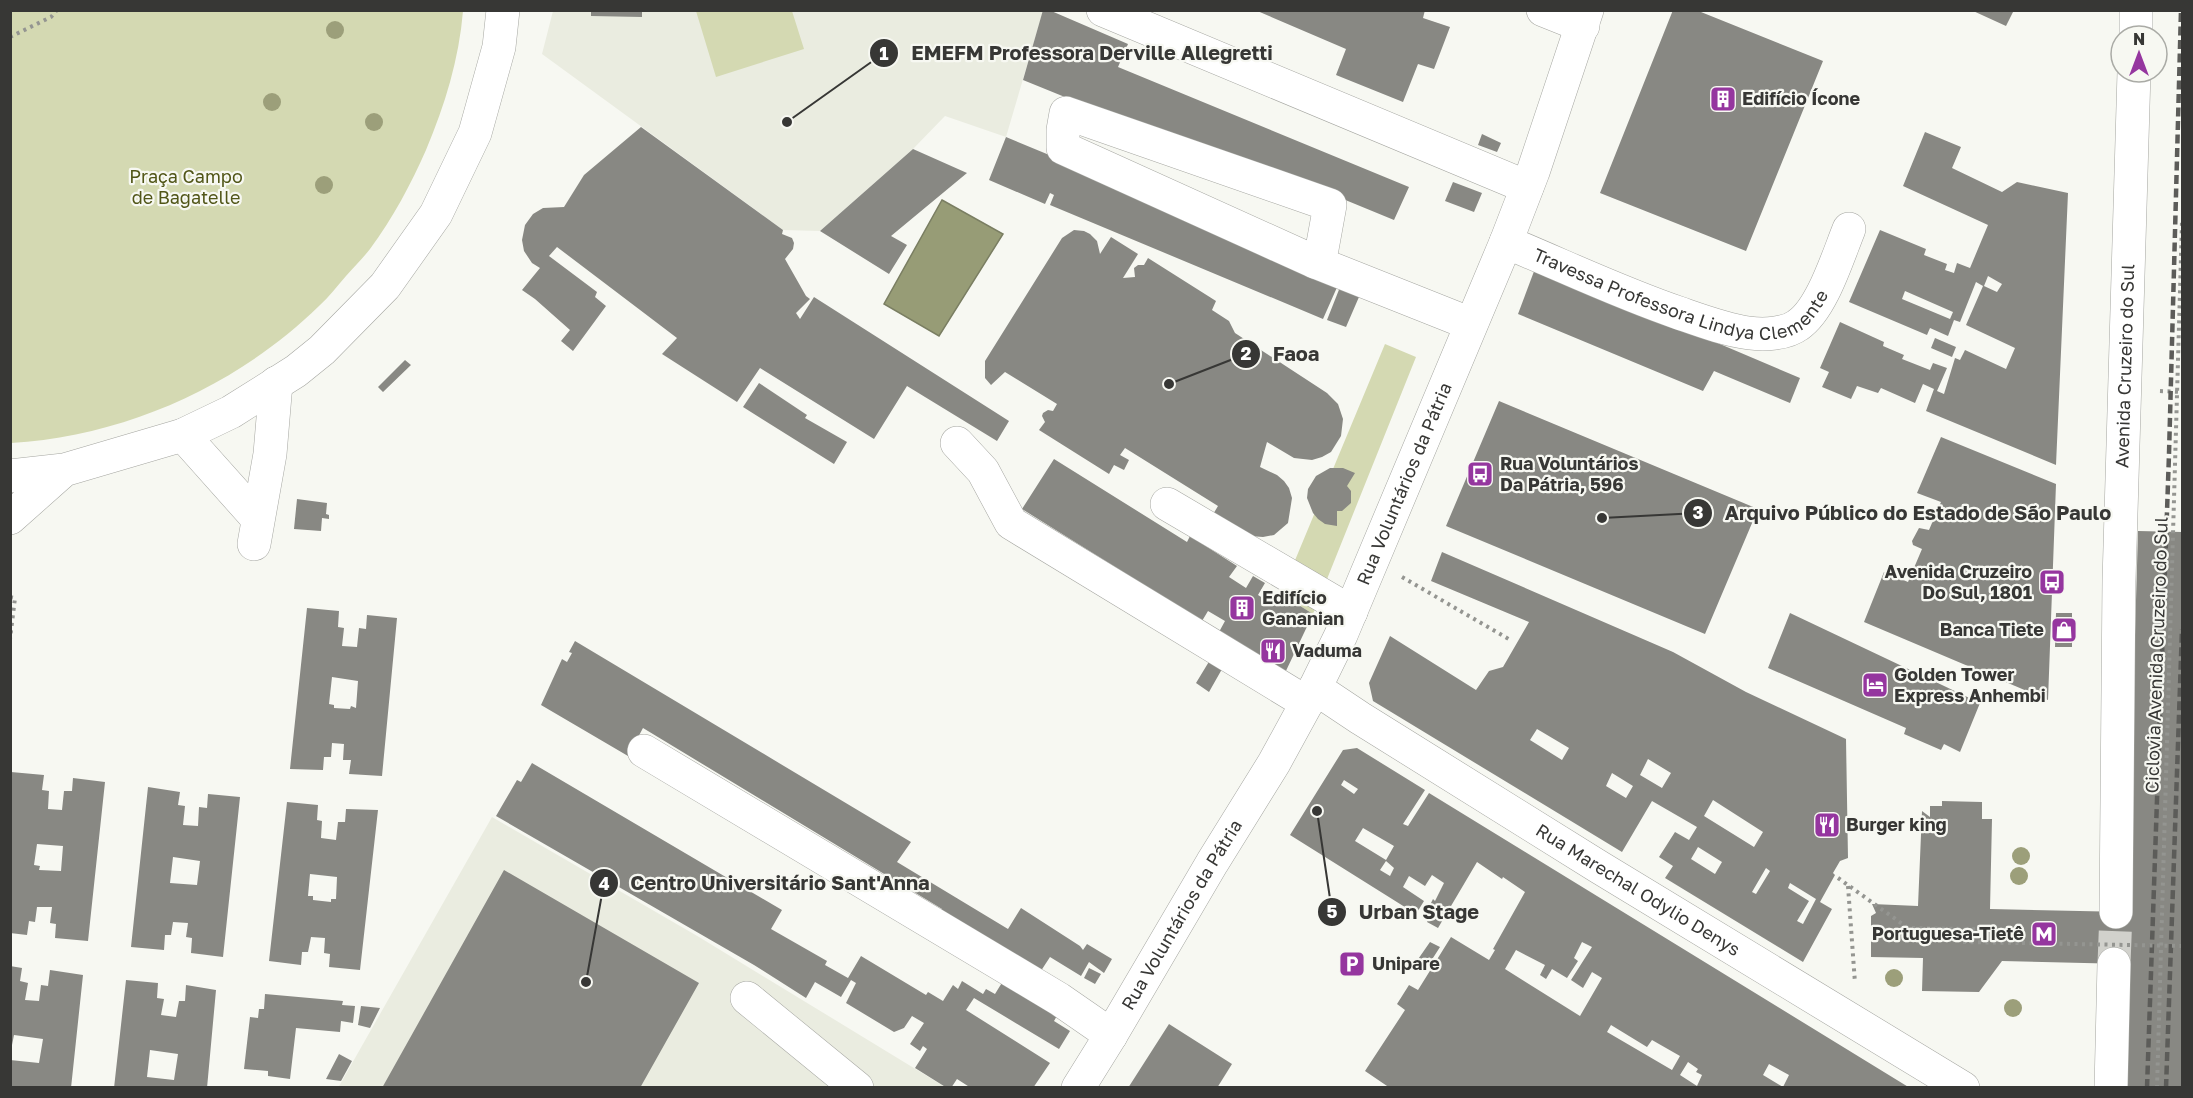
<svg xmlns="http://www.w3.org/2000/svg" width="2193" height="1098" viewBox="0 0 2193 1098" font-family="'Golos Text',sans-serif">
	<style>
		.built { fill: #eaece0 }
		.green { fill: #d4d9b2 }
		.water { fill: #979c76; stroke: #7a7e62; stroke-width: 1.5 }
		.building { fill: #888883; fill-rule: evenodd }
		.lines { fill: none; stroke-linecap: round; stroke-linejoin: round }
		.major-tunnel { stroke: #d1d1cc; stroke-width: 33; stroke-dasharray: 33 16; stroke-linecap: butt }
		.minor-casing { stroke: #a5a6a1; stroke-width: 34 }
		.major-casing { stroke: #a5a6a1; stroke-width: 34 }
		.highway-casing { stroke: #a5a6a1; stroke-width: 34 }
		.path { stroke: #949591; stroke-width: 4; stroke-dasharray: 3 4.5; stroke-linecap: butt }
		.minor { stroke: #fff; stroke-width: 33 }
		.major { stroke: #fff; stroke-width: 33 }
		.highway { stroke: #fff; stroke-width: 33 }
		.rail { stroke: #5c5c59; stroke-width: 4.5; stroke-dasharray: 9 4.5; stroke-linecap: butt }
		.path-bridge { stroke: #949591; stroke-width: 4; stroke-dasharray: 3 4.5; stroke-linecap: butt }
		.tree { fill: #9c9f7a }
		.labels { text-anchor: middle; stroke-width: 4.5; stroke-linejoin: round; paint-order: stroke }
		.poi-label { font-size: 18px; font-weight: bold; fill: #373735; stroke: #f7f8f2; text-anchor: start }
		.park-label { font-size: 18px; fill: #515618; stroke: #f7f8f2 }
		.street-label { font-size: 18px; fill: #373735; stroke: #f7f8f2 }
		.leader { fill: none; stroke: #373735; stroke-width: 2 }
		.callout-dot { fill: #373735; stroke: #f7f8f2; stroke-width: 2 }
		.mark-label { font-size: 18px; text-anchor: middle; font-weight: bold; fill: #fff }
		.callout-label { font-size: 20px; text-anchor: middle; font-weight: bold; fill: #373735; stroke: #f7f8f2; stroke-width: 4.5; stroke-linejoin: round; paint-order: stroke }
	</style>
	<rect width="100%" height="100%" fill="#f7f8f2"/>
	<path class="built" d="M553 11H1043L1006 137 945 116 913 149 820 231 783 230 542 54Z
		M492 817 699 937 945 1087 338 1088Z"/>
	<path class="green" d="M11 10H463V11C459 59 445 105 426 150 411 184 393 218 370 249 363 258 354 267 346 276 337 286 329 297 319 306 237 386 125 436 11 443Z
		M696 11H792L804 49 716 77Z
		M1385 344 1416 357 1313 614 1281 594Z"/>
	<path class="water" d="M942 200 1003 234 939 336 884 304Z"/>
	<path class="building" d="M591 10H642V17L591 16Z
		M1043 10H1049L1128 44 1118 67 1409 187 1394 220 1246 159 1242 169 1023 80Z
		M1255 10H1425L1423 18 1450 27 1434 69 1418 64 1403 102 1336 75 1346 49Z
		M1673 10H1696L1823 61 1746 251 1600 193Z
		M1971 10H2014L2006 26Z
		M641 127 783 230 782 234 792 238 794 243 793 249 785 259 806 296 810 299 796 313 800 319 814 297 1009 421 997 441 907 386 874 439 760 368 737 402 662 354 677 338 557 247 549 256 597 292 595 297 606 306 573 351 561 341 570 330 535 299 522 290 540 268 532 263 524 251 522 240 525 225 533 214 543 208 564 207 584 175Z
		M1925 132 1961 147 1952 168 2002 192 2017 182 2068 193 2056 465 1926 411 1934 389 1923 384 1915 403 1881 388 1878 393 1857 386 1851 399 1822 387 1829 372 1820 368 1840 322 1884 342 1883 346 1904 355 1902 359 1930 370 1933 363 1947 368 1937 391 1944 394 1955 358 1960 360 1965 350 2006 369 2015 348 1966 325 1983 286 1976 282 1960 322 1954 320 1948 336 1930 328 1927 335 1849 302 1880 230 1926 249 1924 255 1947 264 1945 270 1954 273 1957 263 1970 268 1988 225 1903 186ZM1988 276 2002 284 1997 292 1984 286ZM1905 291 1953 312 1950 319 1902 299Z
		M1482 134 1501 143 1497 152 1478 145Z
		M1006 137 1342 276 1323 319 1050 205 1054 195 1050 193 1045 204 989 180Z
		M913 149 967 173 891 236 907 245 889 274 820 231Z
		M1453 182 1482 193 1474 212 1445 201Z
		M1074 230 1084 231 1090 234 1097 241 1100 254 1111 237 1138 254 1123 278 1135 277 1134 268 1138 265H1144L1148 258 1216 301 1212 310 1229 321 1235 333 1327 393 1338 404 1343 419 1341 436 1331 452 1322 457 1312 460 1294 458 1267 442 1260 467 1277 475 1284 481 1289 488 1292 498 1288 523 1274 535 1263 537 1250 536 1212 516 1218 506 1125 448 1120 455 1129 460 1124 470 1114 465 1109 474 1039 430 1045 422 1042 416 1043 413 1048 410 1053 411 1057 404 1005 372 991 385 985 378V361L1062 238Z
		M1536 266 1800 378 1790 403 1714 371 1703 391 1518 314Z
		M1342 282 1362 290 1346 327 1327 320Z
		M1935 338 1956 347 1952 357 1931 348Z
		M405 360 411 365 383 392 378 387Z
		M759 383 807 415 805 418 847 442 834 464 743 407Z
		M1499 401 1758 509 1705 634 1446 526Z
		M1941 437 2056 484 2048 700 1864 622 1884 572 1908 582 1922 549 1913 545 1912 541 1919 528 1929 530 1941 502 1917 493Z
		M1054 459 1187 542 1190 536 1237 566 1229 577 1246 588 1253 576 1265 583 1258 595 1274 605 1281 594 1313 614 1284 675 1219 632 1225 621 1208 611 1202 621 1022 509Z
		M1330 468H1343L1355 473 1347 486 1351 491V503L1342 511H1337V526L1325 524 1318 519 1313 513 1307 498 1308 489 1316 476Z
		M297 499 327 503 326 514 329 515V519L322 518 321 531 294 529Z
		M2138 531 2182 532V1088H2123L2126 964 2002 961 1979 992 1922 991 1923 958 1871 957V916L1876 913 1872 904 1918 906 1922 811 1930 817V806H1942V801L1982 802V819H1992L1990 909 2127 912Z
		M1442 552 1673 652 1746 692 1846 739 1848 858 1840 861 1833 873 1835 875 1820 902 1832 909 1803 962 1665 878 1673 866 1659 857 1675 832 1689 840 1697 827 1652 801 1622 852 1373 701 1369 683 1390 636 1476 690 1489 671 1503 667 1529 622 1431 581ZM1537 729 1569 748 1562 760 1530 740ZM1648 759 1671 773 1662 788 1640 775ZM1612 773 1633 786 1626 798 1606 786ZM1713 800 1763 832 1754 847 1704 816ZM1698 847 1722 862 1715 874 1691 859ZM1766 868 1770 871 1756 894 1752 892ZM1790 883 1816 899 1803 924 1797 921 1809 901 1788 888Z
		M307 608 339 611 338 627 344 628 342 646 357 647 359 628 366 629 367 615 397 618 382 776 349 774 351 760H343L344 744 332 743 331 757H324L323 770 290 769ZM332 677 358 681 356 708 351 706 350 709 334 708V705L329 704Z
		M1790 613 1980 703 1960 752 1944 744 1941 750 1904 734 1906 728 1768 668Z
		M2056 613H2072V647H2055Z
		M575 641 911 842 897 862 1008 929 1021 908 1080 946 1083 950 1087 944 1112 959 1104 973 1089 962 1081 976 1050 957 1035 980 937 917 942 909 643 728 628 756 541 705 562 659 567 662 572 653 569 652Z
		M1213 655 1226 662 1209 692 1196 683Z
		M1357 748 1425 790 1403 824 1408 826 1429 793 1910 1088H1390L1365 1071 1405 1010 1397 1004 1409 985 1418 990 1451 937 1489 960 1495 950 1493 949 1525 892 1503 877 1502 879 1477 862 1438 928 1427 922 1433 910 1429 907 1433 899 1435 901 1444 883 1432 875 1425 886 1409 876 1403 887 1424 901 1416 914 1290 835 1343 750ZM1344 780 1358 789 1354 794 1341 785ZM1363 828 1394 846 1386 860 1355 841ZM1386 861 1394 868 1390 876 1380 870ZM1582 942 1592 947 1571 980 1583 988 1592 972 1602 978 1580 1016 1505 969 1516 950 1545 965 1540 975 1546 979 1552 969 1567 978 1578 961 1574 958ZM1611 1025 1647 1047 1652 1040 1680 1056 1672 1070 1607 1032ZM1688 1062 1698 1069 1696 1072 1702 1075 1697 1086 1680 1075ZM1769 1064 1789 1075 1783 1087 1763 1075Z
		M532 763 782 910 771 929 827 961 825 965 848 978 861 956 926 995 928 992 943 1001 953 985 958 989 962 981 983 994 986 989 995 994 1003 981 1058 1014 1054 1021 1070 1031 1059 1049 974 998 966 1010 1050 1063 1033 1088H971L957 1079 951 1088H947L915 1068 927 1049 923 1046 920 1051 910 1044 924 1023 912 1016 904 1028 894 1032 846 1003 856 983 851 980 841 997 815 982 806 998 754 965 496 816 517 780 521 782Z
		M11 772 44 775 42 790 49 791 48 809 62 810 64 791H72L73 778 105 782 88 941 55 938 56 924 50 923 52 907H37L35 922 29 921 27 935 10 933ZM37 844 63 846 61 871 39 870 40 866 34 865Z
		M148 787 180 792 178 805 185 806 183 825 198 826 199 807 207 808 208 794 240 797 223 957 191 953 192 938 186 937 188 923 173 922 171 935H165L164 950 131 947ZM173 857 200 861 197 885 170 883Z
		M287 802 318 805 317 820 322 821 321 838 336 840 338 822H345L346 809 378 810 360 970 329 967 330 954 324 953 325 938 311 937 308 952H302L301 965 269 961ZM310 874 337 877 336 899H331V902L313 900V896H308Z
		M504 870 699 983 640 1088H382Z
		M1430 942 1440 947 1424 972 1414 965Z
		M10 966 22 968 20 981 28 983 25 1000 39 1001 41 985 48 986 50 970 83 975 71 1088H10V1060L39 1063 43 1039 14 1035 10 1055Z
		M1089 968 1101 974 1095 984 1084 978Z
		M126 980 158 983 157 998 164 999 161 1015 176 1017 179 1001H185L186 985 216 990 207 1088H114ZM150 1050 178 1054 174 1080 147 1077Z
		M265 994 343 1001 342 1005 355 1006 353 1023 341 1021 340 1032 296 1028 290 1079 268 1076V1071L244 1069 250 1017 258 1018 259 1009H264Z
		M361 1006 380 1008 370 1028 358 1025Z
		M1169 1024 1232 1064 1217 1088H1128Z
		M339 1054 352 1061 341 1081 326 1079Z"/>
	<g class="lines">
		<path class="major-tunnel" d="M2114 964 2116 912"/>
		<defs>
			<g id="minor">
				<path d="M1103 10 1527 187"/>
				<path d="M1543 10 1583 26"/>
				<path d="M1066 113 1330 205 1322 249 1315 262 1063 148V130Z"/>
				<path id="s1" d="M1506 242C1564 266 1620 293 1679 313 1702 321 1726 330 1749 333 1764 335 1786 334 1798 325 1822 309 1838 256 1849 229"/>
				<path d="M1315 262 1471 324"/>
				<path d="M183 435 257 518"/>
				<path d="M957 443 983 471 1011 523 1307 703"/>
				<path d="M1167 504 1351 612"/>
				<path d="M254 544 270 454 276 383"/>
				<path id="s2" d="M1315 688 1360 718 1599 867 1963 1088"/>
				<path d="M644 751 1059 999 1111 1035"/>
				<path d="M747 998 857 1088"/>
			</g>
			<g id="major">
				<path d="M2136 36V10"/>
				<path id="s3" d="M2116 912 2119 581 2134 72"/>
				<path id="s4" d="M1078 1088 1111 1035 1212 863 1274 763 1315 688 1341 635 1506 242 1533 172 1587 10"/>
				<path d="M2111 1088 2114 964"/>
			</g>
			<path id="highway" d="M10 476 64 470 183 435 231 412 296 371 322 350 385 286 436 214 475 133 499 47 503 10
				M10 518 64 470"/>
		</defs>
		<use href="#minor" class="minor-casing"/>
		<use href="#major" class="major-casing"/>
		<use href="#highway" class="highway-casing"/>
		<path class="path" d="M10 37 51 17 57 10
			M2160 391 2182 392
			M1402 577 1512 641
			M10 597 15 598 10 639
			M1838 878 1908 928 2020 930
			M1848 886 1855 983
			M1963 942 2020 943
			M2157 1088 2182 222"/>
		<use href="#minor" class="minor"/>
		<use href="#major" class="major"/>
		<use href="#highway" class="highway"/>
		<path class="rail" d="M2147 1088 2169 454 2181 10
			M2166 1088 2182 629"/>
		<path class="path-bridge" d="M2020 930V943L2182 946"/>
	</g>
	<g class="tree">
		<circle cx="335" cy="30" r="9"/>
		<circle cx="272" cy="102" r="9"/>
		<circle cx="374" cy="122" r="9"/>
		<circle cx="324" cy="185" r="9"/>
		<circle cx="2021" cy="856" r="9"/>
		<circle cx="2019" cy="876" r="9"/>
		<circle cx="1894" cy="978" r="9"/>
		<circle cx="2013" cy="1008" r="9"/>
	</g>
	<defs>
		<symbol id="building-square" viewBox="-11 -11 22 22"><rect x="-9" y="-9" width="18" height="18" rx="4" fill="#95369f" stroke="#f7f8f2"/><path d="M-4-6H4V6H1V3H-1V6H-4ZM-2.5-4.3h1.7v1.8h-1.7ZM.8-4.3h1.7v1.8H.8ZM-2.5-1h1.7V.8h-1.7ZM.8-1h1.7V.8H.8Z" fill="#fff"/></symbol>
		<symbol id="bus-square" viewBox="-11 -11 22 22"><rect x="-9" y="-9" width="18" height="18" rx="4" fill="#95369f" stroke="#f7f8f2"/><path d="M-5-6H5V4H4V6H2V4H-2V6H-4V4H-5ZM-3.5-4V0h7V-4ZM-3.5 1.2v1.5H-2V1.2ZM2 1.2v1.5H3.5V1.2Z" fill="#fff"/></symbol>
		<symbol id="shop-square" viewBox="-11 -11 22 22"><rect x="-9" y="-9" width="18" height="18" rx="4" fill="#95369f" stroke="#f7f8f2"/><path d="M-5-2.5h2.3a2.7 3.5 0 0 1 5.4 0H5L5.5 6h-11ZM-1.5-2.5h3a1.5 2.3 0 0 0-3 0Z" fill="#fff"/></symbol>
		<symbol id="restaurant-square" viewBox="-11 -11 22 22"><rect x="-9" y="-9" width="18" height="18" rx="4" fill="#95369f" stroke="#f7f8f2"/><path d="M-5-6h1v4h1v-4h1v4h1v-4h1v5L-1.5 .5V6h-2V.5L-5-1ZM5-6V6H3V1.5H1.5Q1.5-4 5-6Z" fill="#fff"/></symbol>
		<symbol id="hotel-square" viewBox="-11 -11 22 22"><rect x="-9" y="-9" width="18" height="18" rx="4" fill="#95369f" stroke="#f7f8f2"/><path d="M-6-4.5h1.5V1H6V5H4.5V3h-9V5H-6ZM-4 0a1.8 1.8 0 1 1 3.6 0ZM.5 0V-2.5h3Q6-2.5 6 0Z" fill="#fff"/></symbol>
		<symbol id="metro-square" viewBox="-11 -11 22 22"><rect x="-9" y="-9" width="18" height="18" rx="4" fill="#95369f" stroke="#f7f8f2"/><path d="M-5.5 5V-5H-3L0 0L3-5H5.5V5H3V-.5L0 4L-3-.5V5Z" fill="#fff"/></symbol>
		<symbol id="parking-square" viewBox="-11 -11 22 22"><rect x="-9" y="-9" width="18" height="18" rx="4" fill="#95369f" stroke="#f7f8f2"/><path d="M-3.5-5.5H1a3.5 3.5 0 0 1 0 7H-1V5.5H-3.5ZM-1-3.4V-.6H.8a1.4 1.4 0 0 0 0-2.8Z" fill="#fff"/></symbol>
	</defs>
	<g fill-rule="evenodd">
		<use href="#building-square" x="1708" y="84" width="30" height="30"/>
		<use href="#bus-square" x="1465" y="459" width="30" height="30"/>
		<use href="#bus-square" x="2037" y="567" width="30" height="30"/>
		<use href="#building-square" x="1227" y="593" width="30" height="30"/>
		<use href="#shop-square" x="2049" y="615" width="30" height="30"/>
		<use href="#restaurant-square" x="1258" y="636" width="30" height="30"/>
		<use href="#hotel-square" x="1860" y="670" width="30" height="30"/>
		<use href="#restaurant-square" x="1812" y="810" width="30" height="30"/>
		<use href="#metro-square" x="2029" y="919" width="30" height="30"/>
		<use href="#parking-square" x="1337" y="949" width="30" height="30"/>
	</g>
	<g class="labels">
		<g class="poi-label">
			<text x="1742" y="105">Edifício Ícone</text>
			<text x="1500" y="470">Rua Voluntários<tspan x="1500" dy="21">Da Pátria, 596</tspan></text>
			<text x="2032" y="578" text-anchor="end">Avenida Cruzeiro<tspan x="2032" dy="21">Do Sul, 1801</tspan></text>
			<text x="1262" y="604">Edifício<tspan x="1262" dy="21">Gananian</tspan></text>
			<text x="2044" y="636" text-anchor="end">Banca Tiete</text>
			<text x="1292" y="657">Vaduma</text>
			<text x="1894" y="681">Golden Tower<tspan x="1894" dy="21">Express Anhembi</tspan></text>
			<text x="1846" y="831">Burger king</text>
			<text x="2024" y="940" text-anchor="end">Portuguesa-Tietê</text>
			<text x="1372" y="970">Unipare</text>
		</g>
		<g class="park-label">
			<text x="186" y="183">Praça Campo<tspan x="186" dy="21">de Bagatelle</tspan></text>
		</g>
		<g class="street-label">
			<text dy="6" stroke="none"><textPath href="#s1" startOffset="192">Travessa Professora Lindya Clemente</textPath></text>
			<text dy="6" stroke="none"><textPath href="#s3" startOffset="546">Avenida Cruzeiro do Sul</textPath></text>
			<text dy="6" stroke="none"><textPath href="#s4" startOffset="688">Rua Voluntários da Pátria</textPath></text>
			<text transform="translate(2157 655) rotate(-88)" y="6">Ciclovia Avenida Cruzeiro do Sul</text>
			<text dy="6" stroke="none"><textPath href="#s2" startOffset="381">Rua Marechal Odylio Denys</textPath></text>
			<text dy="6" stroke="none"><textPath href="#s4" startOffset="202">Rua Voluntários da Pátria</textPath></text>
		</g>
	</g>
	<path class="leader" d="M787 122L884 53M1169 384L1246 354M1602 518L1698 513M586 982L604 883M1317 811L1332 912"/>
	<g class="callout-dot">
		<circle cx="787" cy="122" r="6"/>
		<circle cx="1169" cy="384" r="6"/>
		<circle cx="1602" cy="518" r="6"/>
		<circle cx="586" cy="982" r="6"/>
		<circle cx="1317" cy="811" r="6"/>
		<circle cx="884" cy="53" r="15"/>
		<circle cx="1246" cy="354" r="15"/>
		<circle cx="1698" cy="513" r="15"/>
		<circle cx="604" cy="883" r="15"/>
		<circle cx="1332" cy="912" r="15"/>
	</g>
	<g class="mark-label">
		<text x="884" y="60">1</text>
		<text x="1246" y="360">2</text>
		<text x="1698" y="519">3</text>
		<text x="604" y="890">4</text>
		<text x="1332" y="918">5</text>
	</g>
	<g class="callout-label">
		<text x="1092" y="60">EMEFM Professora Derville Allegretti</text>
		<text x="1296" y="361">Faoa</text>
		<text x="1918" y="520">Arquivo Público do Estado de São Paulo</text>
		<text x="780" y="890">Centro Universitário Sant'Anna</text>
		<text x="1419" y="919">Urban Stage</text>
	</g>
	<rect width="2193" height="1098" fill="none" stroke="#373735" stroke-width="24"/>
	<g transform="translate(2139 54)"><circle r="28" fill="#f7f8f2" stroke="#aaaba6" stroke-width="1.5"/>
	<path d="M0-4.5L10 22L0 15L-10 22Z" fill="#95369f"/>
	<text y="-9" font-size="16" font-weight="bold" text-anchor="middle" fill="#373735">N</text>
	</g>
</svg>
